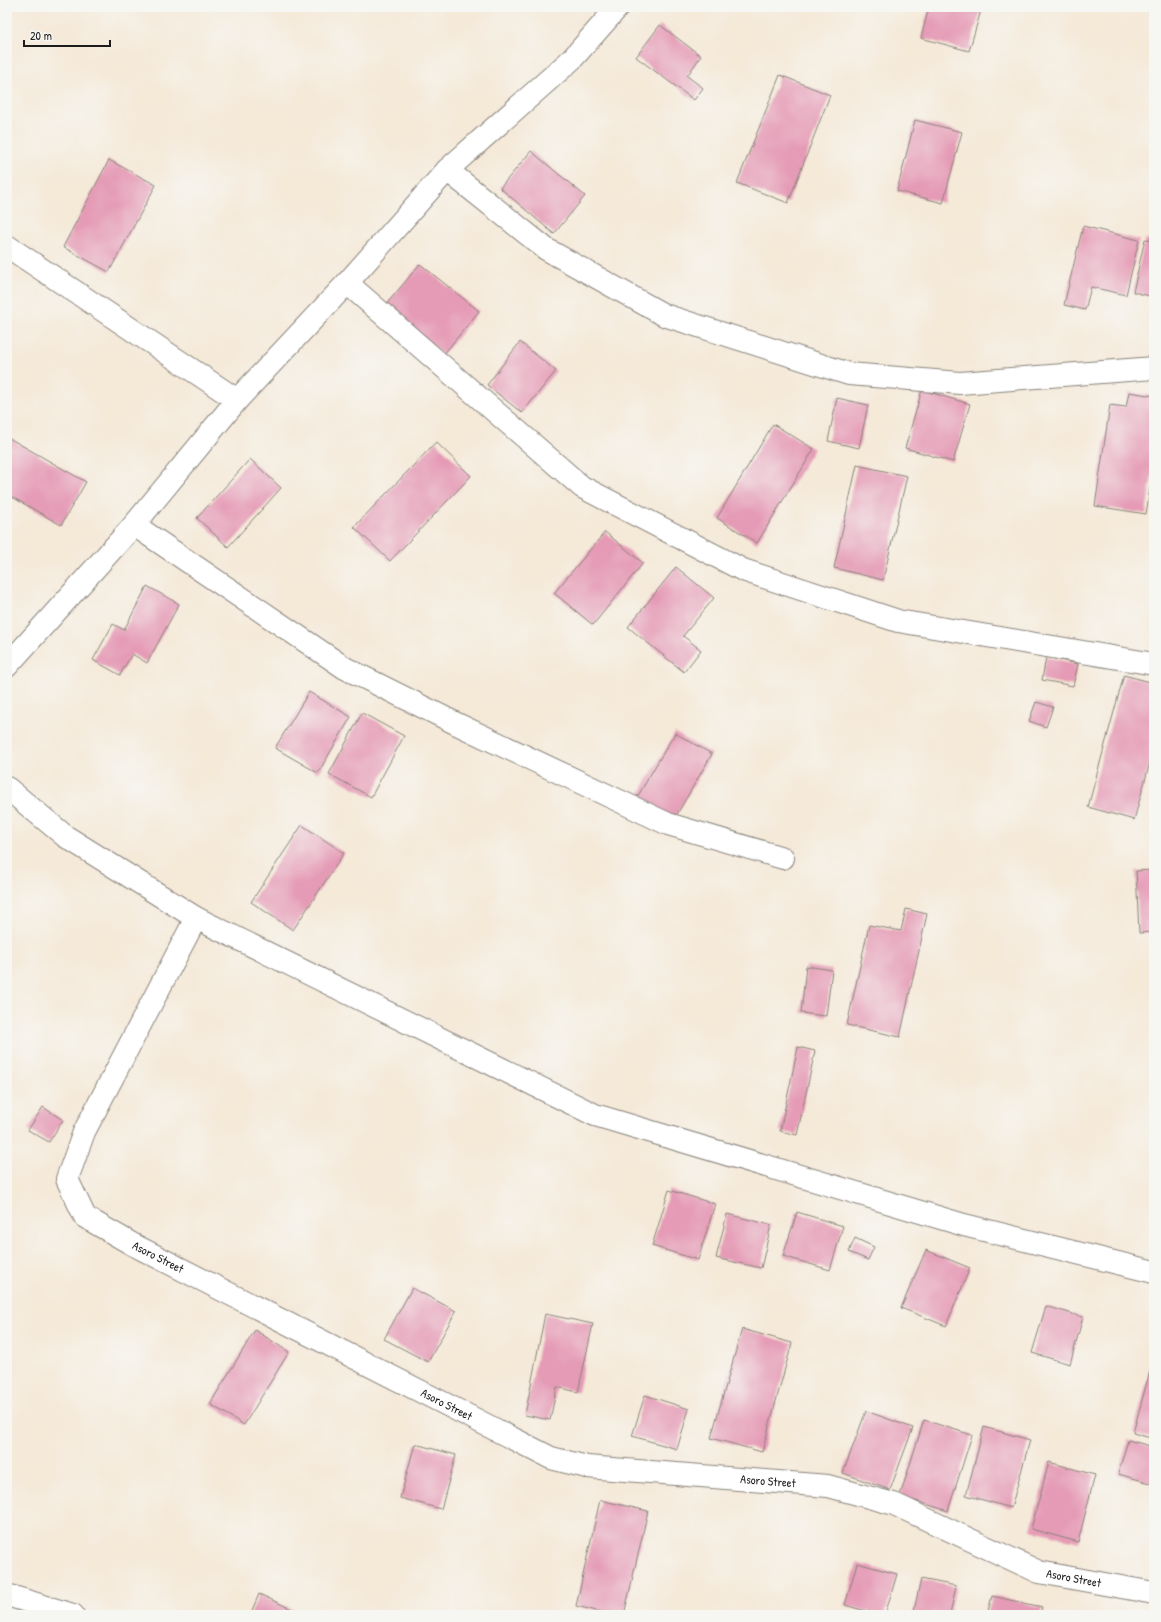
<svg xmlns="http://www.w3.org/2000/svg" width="1161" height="1622" viewBox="0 0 1161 1622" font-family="'Patrick Hand',sans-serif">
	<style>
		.building { fill: #e59bb6 }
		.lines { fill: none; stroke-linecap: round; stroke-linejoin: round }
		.minor-casing { stroke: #88827a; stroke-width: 24 }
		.minor { stroke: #fff; stroke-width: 22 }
		.labels { text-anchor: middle; stroke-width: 3; stroke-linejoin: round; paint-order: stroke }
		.street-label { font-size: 12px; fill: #1c1c1c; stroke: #f6f6f2 }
	</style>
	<rect width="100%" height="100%" fill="#f6f6f2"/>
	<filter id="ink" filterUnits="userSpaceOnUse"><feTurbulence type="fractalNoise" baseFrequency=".025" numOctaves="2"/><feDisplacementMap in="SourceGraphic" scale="8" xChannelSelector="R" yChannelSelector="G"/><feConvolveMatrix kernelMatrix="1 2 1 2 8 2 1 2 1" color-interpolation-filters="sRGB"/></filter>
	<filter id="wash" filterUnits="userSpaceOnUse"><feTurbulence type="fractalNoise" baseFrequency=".012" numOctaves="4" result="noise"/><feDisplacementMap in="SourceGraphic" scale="16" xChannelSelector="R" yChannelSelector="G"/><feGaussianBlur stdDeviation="0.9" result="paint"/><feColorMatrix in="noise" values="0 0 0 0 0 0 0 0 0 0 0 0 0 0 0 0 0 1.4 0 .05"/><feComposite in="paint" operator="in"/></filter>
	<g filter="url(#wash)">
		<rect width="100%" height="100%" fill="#f5e9d8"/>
		<g id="blocks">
			<path class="building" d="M929 7H982L969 51 921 38Z
				M660 25 701 56 687 76 703 88 694 100 636 57Z
				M780 75 830 95 788 203 737 183Z
				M915 120 962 132 943 203 897 191Z
				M531 151 585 196 554 234 500 188Z
				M109 160 156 185 109 272 63 247Z
				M1083 226 1139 240 1126 295 1091 287 1085 310 1064 305Z
				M1145 239 1154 241V297L1133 292Z
				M420 264 479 311 443 355 384 307Z
				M520 342 556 371 522 413 487 385Z
				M922 390 970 404 953 462 905 448Z
				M1129 392 1154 396V463L1146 514 1095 506 1110 405 1126 407Z
				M837 398 868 405 859 448 828 441Z
				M773 424 814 449 757 543 717 518Z
				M7 437 86 482 61 525 7 494Z
				M436 442 471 476 390 561 354 527Z
				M250 459 281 488 228 547 197 518Z
				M857 465 907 476 883 580 834 568Z
				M605 532 643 563 593 625 554 593Z
				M676 567 714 598 683 636 701 650 684 672 628 627Z
				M147 586 179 604 147 663 132 654 120 675 93 660 113 624 124 630Z
				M1046 657 1078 664 1073 686 1042 680Z
				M1124 675 1154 683V748L1134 820 1088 807Z
				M309 692 351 717 318 773 275 748Z
				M1036 702 1053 707 1046 727 1029 721Z
				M362 713 404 736 371 797 329 774Z
				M675 733 712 754 673 821 636 799Z
				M302 825 344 853 293 930 251 902Z
				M1154 870V932L1139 933 1136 871Z
				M906 909 927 914 900 1037 847 1025 869 925 901 931Z
				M806 966 832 970 826 1016 801 1013Z
				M798 1047 815 1051 797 1135 780 1131Z
				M43 1107 63 1120 49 1142 28 1130Z
				M669 1190 715 1204 698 1260 652 1246Z
				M797 1212 843 1226 830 1270 783 1256Z
				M727 1214 771 1225 761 1268 716 1258Z
				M855 1238 874 1247 868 1260 849 1252Z
				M926 1250 970 1268 946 1326 901 1308Z
				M412 1288 456 1311 428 1362 384 1339Z
				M1046 1306 1083 1317 1070 1364 1032 1353Z
				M545 1314 593 1324 578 1392 557 1387 550 1420 525 1415Z
				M742 1329 792 1343 762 1452 711 1438Z
				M255 1330 289 1352 244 1425 210 1404Z
				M1154 1356V1439L1133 1433Z
				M645 1395 689 1409 677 1449 632 1436Z
				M866 1411 913 1428 890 1490 843 1473Z
				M924 1420 972 1435 948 1511 900 1496Z
				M984 1427 1030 1440 1011 1508 966 1495Z
				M1128 1440 1154 1447V1484L1118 1474Z
				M415 1444 456 1455 441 1509 400 1498Z
				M1049 1462 1095 1475 1078 1542 1031 1529Z
				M600 1500 648 1511 624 1615H614L576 1606Z
				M857 1563 897 1574 885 1615H879L845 1605Z
				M921 1579 956 1586 950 1615H913Z
				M259 1594 298 1612 297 1615H250Z
				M992 1596 1042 1607 1040 1615H987Z"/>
		</g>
	</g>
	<g filter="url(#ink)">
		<use href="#blocks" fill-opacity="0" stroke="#88827a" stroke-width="1"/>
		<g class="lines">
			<defs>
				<g id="minor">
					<path d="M447 170 546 249 664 315 849 374 960 383 1154 368"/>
					<path d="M7 246 237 400"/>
					<path d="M347 283 582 487 743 570 898 621 1154 664"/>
					<path d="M134 525 345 668 457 724 668 824 783 858"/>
					<path d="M7 666 134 525 237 400 347 283 447 170 572 59 618 7"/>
					<path d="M7 788 65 836 196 918 595 1115 964 1225 1154 1272"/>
					<path id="s1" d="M196 918 84 1132 67 1179 85 1217 132 1244 551 1458 587 1467 828 1486 894 1504 1039 1572 1154 1593"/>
					<path d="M7 1595 73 1615"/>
				</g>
			</defs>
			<use href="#minor" class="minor-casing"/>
			<use href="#minor" class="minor"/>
		</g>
	</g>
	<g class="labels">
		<g class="street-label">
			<text dy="4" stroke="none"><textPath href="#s1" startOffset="417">Asoro Street</textPath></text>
			<text dy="4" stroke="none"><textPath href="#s1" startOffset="741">Asoro Street</textPath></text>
			<text dy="4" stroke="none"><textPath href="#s1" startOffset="1077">Asoro Street</textPath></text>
			<text dy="4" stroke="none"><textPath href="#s1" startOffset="1401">Asoro Street</textPath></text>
		</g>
	</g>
	<rect width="1161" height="1622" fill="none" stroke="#f6f6f2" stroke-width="24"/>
	<path d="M24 40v6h86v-6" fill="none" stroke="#1c1c1c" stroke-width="2"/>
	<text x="30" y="40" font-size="12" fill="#1c1c1c" stroke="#f6f6f2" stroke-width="3" paint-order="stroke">20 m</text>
</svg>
